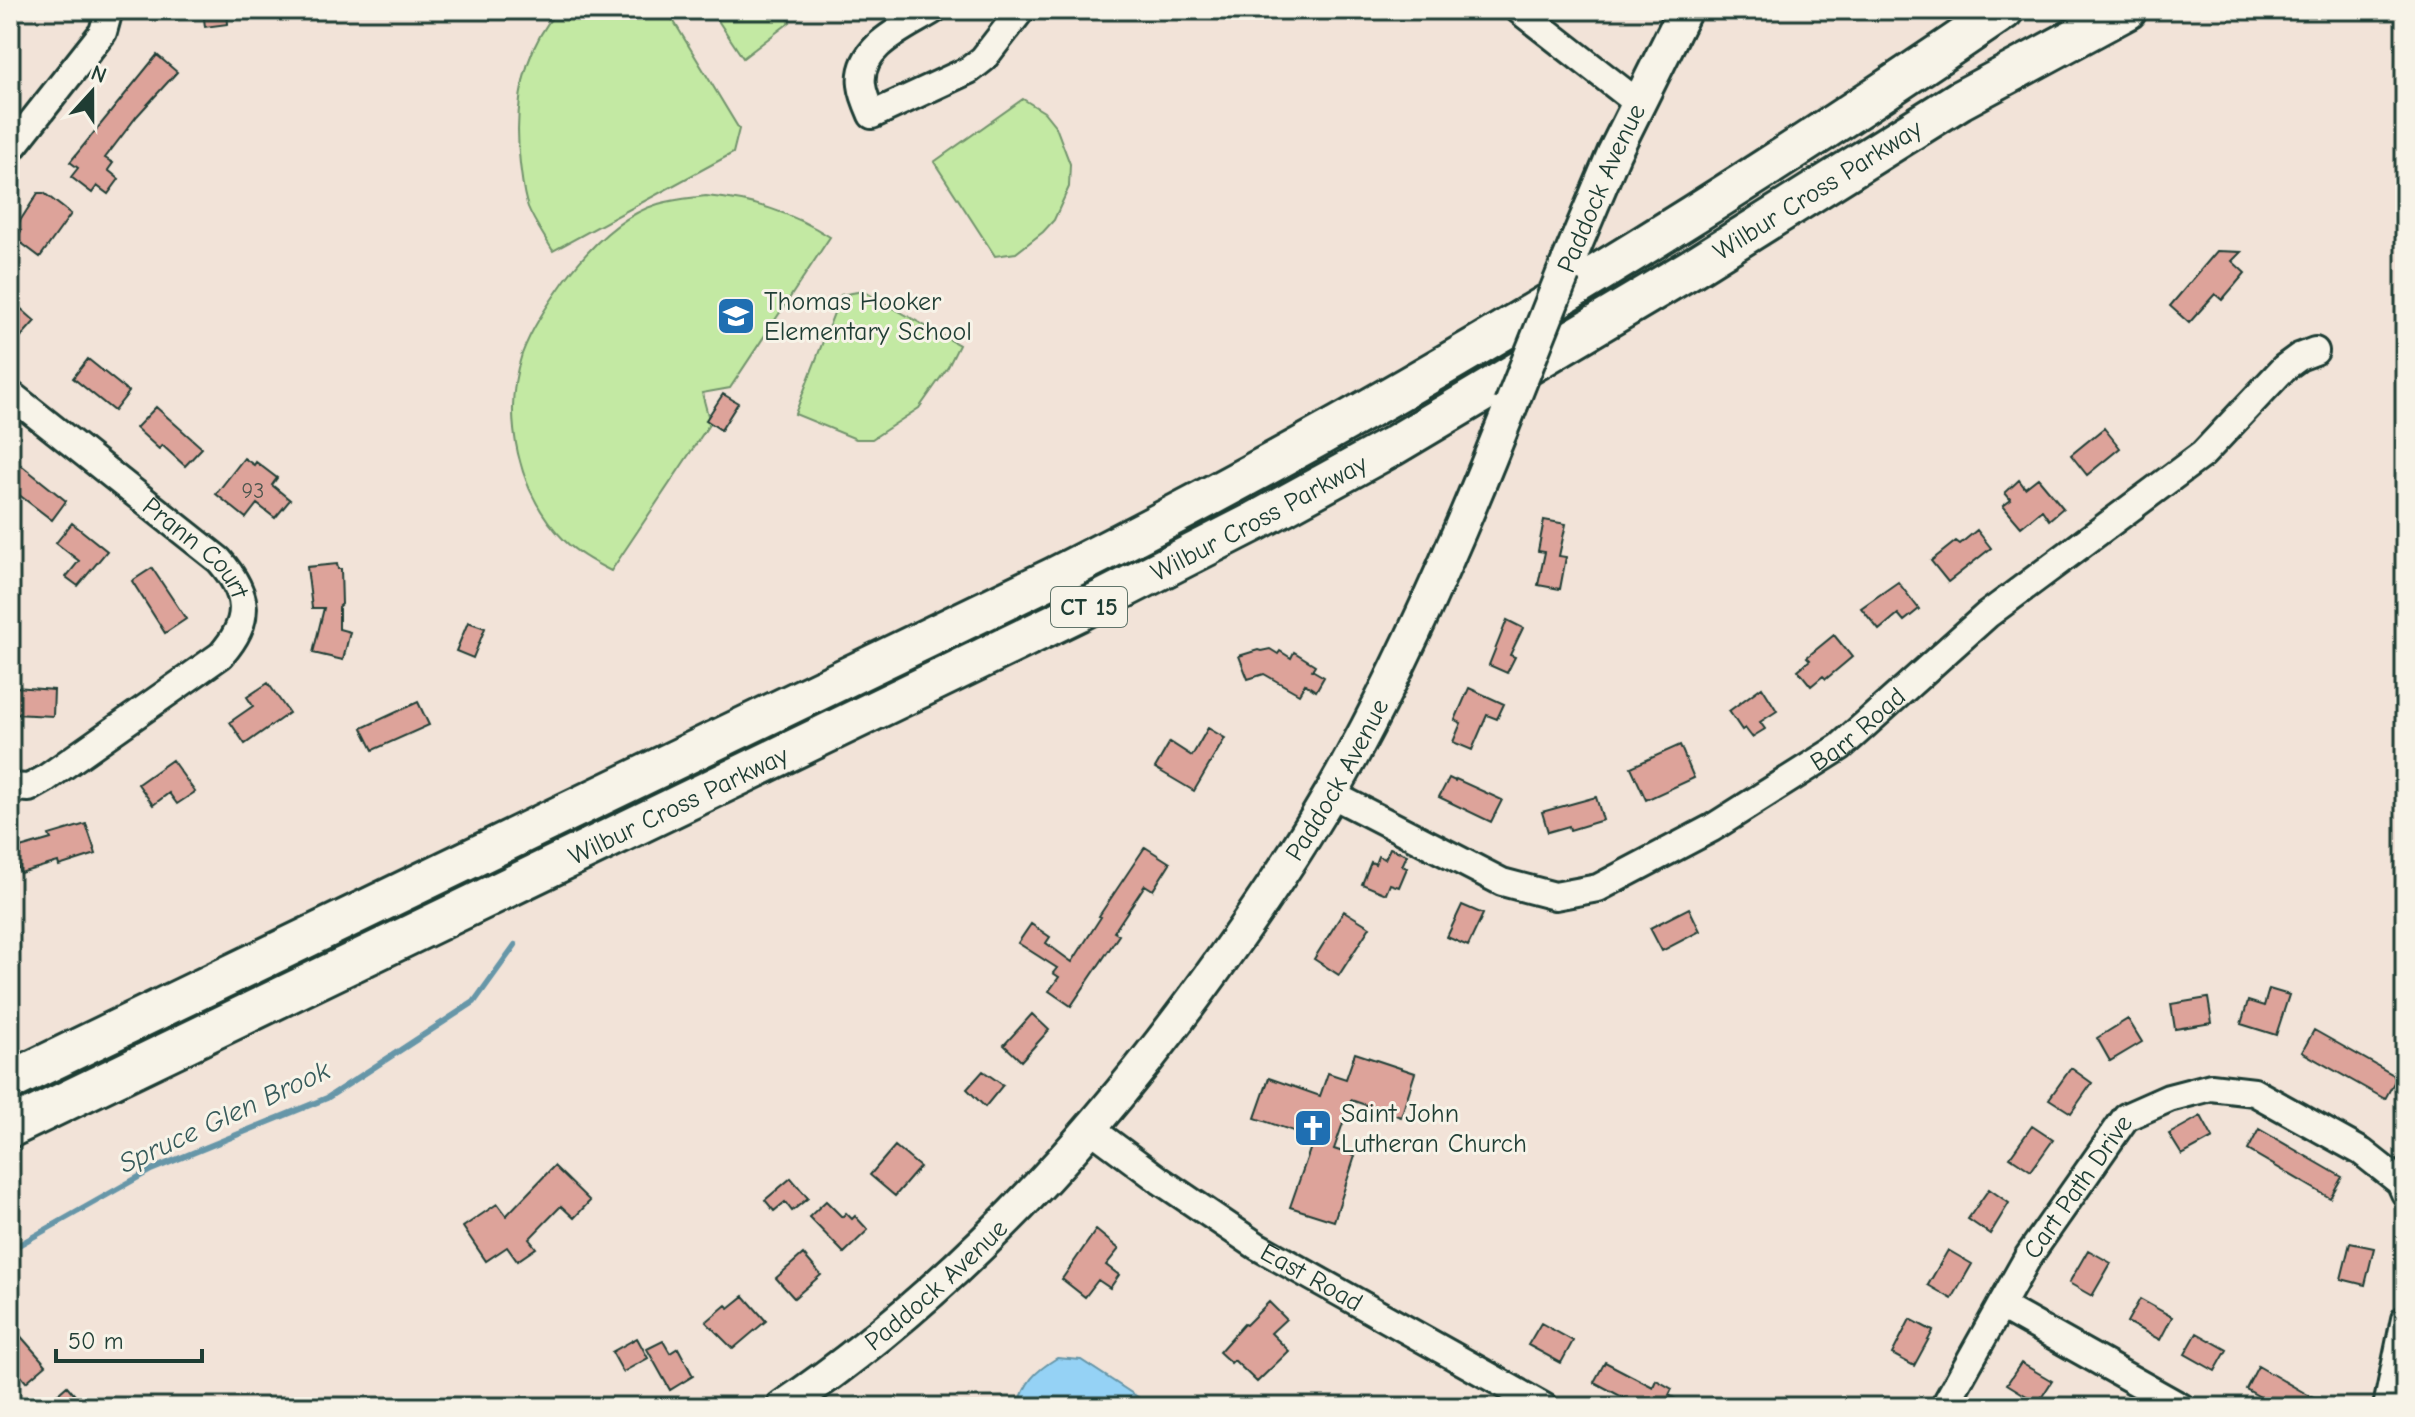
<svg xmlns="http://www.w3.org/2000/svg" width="2415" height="1417" viewBox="0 0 2415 1417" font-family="'Comic Neue',sans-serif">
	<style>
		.green { fill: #c3e9a3; stroke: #71936c; stroke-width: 2 }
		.water { fill: #95d2f5; stroke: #6696a8; stroke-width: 2 }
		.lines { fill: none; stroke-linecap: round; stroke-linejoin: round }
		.stream { stroke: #6696a8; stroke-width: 6 }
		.building { fill: #dda39a; stroke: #1f3d34; stroke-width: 2 }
		.minor-casing { stroke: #1f3d34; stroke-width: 32 }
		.major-casing { stroke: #1f3d34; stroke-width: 38 }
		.highway-casing { stroke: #1f3d34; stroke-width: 44 }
		.minor { stroke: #f7f3e8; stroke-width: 26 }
		.major { stroke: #f7f3e8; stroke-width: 32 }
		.highway { stroke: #f7f3e8; stroke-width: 38 }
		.major-bridge-casing { stroke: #1f3d34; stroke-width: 38; stroke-linecap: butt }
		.major-bridge { stroke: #f7f3e8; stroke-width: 32 }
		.labels { text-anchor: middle; stroke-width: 6; stroke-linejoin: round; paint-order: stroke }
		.number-label { font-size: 22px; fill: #4e564e }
		.shield { fill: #f7f3e8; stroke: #60746a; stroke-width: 2 }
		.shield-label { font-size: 24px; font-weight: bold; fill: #1f3d34 }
		.street-label { font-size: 26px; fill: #1f3d34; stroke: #f7f3e8 }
		.poi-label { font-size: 26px; fill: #1f3d34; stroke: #f7f3e8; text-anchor: start }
		.water-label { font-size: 28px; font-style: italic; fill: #375b5b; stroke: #f7f3e8 }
	</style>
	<rect width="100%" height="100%" fill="#f2e3d8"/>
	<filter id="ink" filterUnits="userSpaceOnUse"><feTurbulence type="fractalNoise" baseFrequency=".0125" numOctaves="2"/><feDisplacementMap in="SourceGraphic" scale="16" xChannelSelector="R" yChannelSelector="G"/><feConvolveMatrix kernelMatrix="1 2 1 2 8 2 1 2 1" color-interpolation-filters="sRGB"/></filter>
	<g filter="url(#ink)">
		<path class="green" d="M558 10H659L673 20 739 129 733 153 553 251C545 237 534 222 528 207 523 194 522 178 520 164 514 110 521 53 558 10Z
			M711 10H782L790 22 743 58Z
			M1023 99 1044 112 1056 127 1070 164 1069 187 1054 220 1043 232 1016 253 995 256 934 162Z
			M706 196C752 200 791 212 830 237L730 388 702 393 710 423 611 571C595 563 578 554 565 541 518 494 501 417 522 354 532 327 549 303 565 280 588 249 619 216 658 204 673 199 690 198 706 196Z
			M863 291 959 345 948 367 919 408 872 439H856L795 414 841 295Z"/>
		<path class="water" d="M1057 1358 1081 1360 1153 1407H1018C1025 1382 1034 1372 1057 1358Z"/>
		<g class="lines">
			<path class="stream" d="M10 1250 151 1170 327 1098 474 1002 515 945"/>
		</g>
		<path class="building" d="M203 10H227L228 24 205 27Z
			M157 55 177 72 137 116 105 158 113 163 108 170 119 179 108 194 97 186 92 193 71 177 78 168 70 162Z
			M38 193H44L71 214 40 257 16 239 21 231 16 227Z
			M2217 251 2241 252 2232 261 2245 273 2222 300 2215 294 2189 323 2170 306Z
			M10 299 35 321 10 349Z
			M88 359 129 392 114 411 73 378Z
			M723 394 738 403 721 430 706 420Z
			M156 407 202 448 185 466 162 445 159 449 136 428Z
			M2104 428 2120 448 2087 475 2071 455Z
			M244 458 254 465 256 462 277 478 272 485 290 500 275 518 257 504 246 518 216 494Z
			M21 465 66 501 52 520 10 488V479Z
			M2038 478 2063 508 2049 520 2042 510 2021 527 2003 506 2011 500 2005 493 2019 480 2025 488Z
			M1544 520 1566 524 1559 556 1566 557 1560 589 1538 585 1545 552 1538 551Z
			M72 523 107 551 78 586 66 577 79 561 56 543Z
			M1977 530 1991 548 1948 582 1931 561 1956 541 1960 544Z
			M337 564 338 569H341L342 604 339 607V629L350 632 343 660 313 653 324 608H312L307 567Z
			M152 568 186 619 165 633 132 581Z
			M1898 582 1919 609 1904 621 1898 614 1879 630 1861 608Z
			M1507 620 1523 628 1510 655 1515 657 1507 673 1489 665Z
			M468 622 485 628 473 658 456 651Z
			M1834 635 1852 657 1826 679 1823 676 1811 686 1798 670 1810 660 1807 657Z
			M1270 649 1278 654 1280 651 1291 658 1294 652 1315 665 1312 670 1324 677 1316 691 1305 684 1299 694 1264 674 1248 679 1239 656 1258 650 1261 651Z
			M268 683 289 713 245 744 230 722 253 706 247 697Z
			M15 687 54 690 53 716 13 714Z
			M1762 687 1777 711 1760 722 1765 729 1752 737 1745 728 1742 730 1729 711Z
			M1469 688 1504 704 1497 719 1487 715 1472 750 1453 742 1461 723 1455 720Z
			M418 702 429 725 373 750 362 728Z
			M1208 728 1225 738 1194 791 1155 768 1170 742 1192 756Z
			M1680 745 1694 778 1646 800 1631 767Z
			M172 760 195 792 177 804 169 793 153 805 138 784Z
			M1449 778 1455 781 1456 779 1502 800 1491 822 1439 797Z
			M1596 797 1603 820 1570 830 1569 826 1548 832 1542 812Z
			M86 824 96 854 59 866 58 862 20 873 14 855 21 853 20 848 51 839 49 835Z
			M1145 847 1170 863 1153 890 1145 885 1114 932 1119 935 1071 1006 1049 991 1059 977 1053 973 1057 968 1018 943 1031 924 1050 937 1046 943 1072 962 1101 917 1099 916Z
			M1390 848 1407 855 1402 866 1407 868 1399 887 1390 884 1386 894 1362 884 1371 862 1375 864 1378 856 1385 859Z
			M1462 905 1483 914 1468 946 1447 937Z
			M1689 908 1700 931 1662 951 1650 928Z
			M1344 911 1370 927 1339 975 1314 959Z
			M2269 989 2289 995 2276 1035 2241 1024 2248 1001 2264 1006Z
			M2208 998 2212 1023 2175 1029 2171 1004Z
			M1032 1014 1049 1030 1021 1061 1004 1045Z
			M2128 1019 2142 1042 2110 1061 2097 1038Z
			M2314 1030 2397 1077 2385 1099 2302 1052Z
			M1355 1053 1415 1073 1401 1117 1351 1100 1334 1149 1355 1156 1334 1221 1290 1207 1314 1138 1255 1118 1269 1078 1320 1096 1328 1073 1346 1079Z
			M2071 1068 2092 1083 2071 1113 2049 1099Z
			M983 1071 1003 1085 985 1107 967 1089Z
			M2201 1116 2213 1138 2182 1155 2169 1134Z
			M2032 1126 2053 1140 2031 1171 2010 1157Z
			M2259 1129 2342 1177 2330 1198 2248 1150Z
			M895 1146 920 1167 895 1196 870 1175Z
			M554 1166 590 1201 574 1218 561 1206 529 1239 536 1248 517 1261 507 1247 486 1261 463 1227 497 1204 506 1216Z
			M791 1178 808 1198 792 1211 785 1202 774 1211 765 1200Z
			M1989 1189 2009 1203 1990 1234 1968 1219Z
			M826 1201 842 1217 846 1213 852 1219 855 1216 868 1230 844 1253 809 1217Z
			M1096 1230 1119 1249 1106 1265 1119 1275 1110 1288 1098 1280 1085 1297 1062 1279Z
			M2350 1243 2374 1248 2365 1285 2341 1279Z
			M1948 1250 1972 1264 1952 1299 1928 1285Z
			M2088 1250 2111 1263 2092 1296 2069 1283Z
			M803 1254 821 1275 794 1298 776 1278Z
			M744 1296 766 1321 733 1349 706 1322 726 1305 729 1308Z
			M2140 1299 2172 1317 2160 1340 2127 1322Z
			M1269 1302 1286 1319 1271 1333 1289 1351 1257 1382 1234 1360 1231 1363 1219 1352 1244 1324 1246 1325Z
			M1910 1319 1933 1331 1914 1366 1892 1354Z
			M1541 1323 1573 1341 1561 1363 1528 1345Z
			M10 1324 46 1365 26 1382 10 1363Z
			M2197 1333 2227 1350 2215 1371 2185 1354Z
			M637 1338 648 1358 623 1372 612 1352Z
			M663 1341 670 1353 678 1348 693 1376 670 1390 647 1349Z
			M1605 1362 1653 1387 1656 1380 1672 1389 1669 1395 1690 1407H1641L1594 1382Z
			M2021 1363 2052 1381 2038 1403 2007 1384Z
			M2258 1366 2303 1392 2329 1407H2278L2246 1389Z
			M67 1386 85 1407H43Z"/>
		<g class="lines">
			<defs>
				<g id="minor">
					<path d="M933 10C906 27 857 46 862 85 863 95 868 106 872 115L969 70 983 59 1021 10"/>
					<path d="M1519 10 1638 103"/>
					<path d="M10 150 103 32 109 10"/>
					<path id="s1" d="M10 394 219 560C249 594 252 620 221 655L45 779 29 788 10 787"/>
					<path id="s2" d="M1331 794 1502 882 1555 896 1598 888 1712 828 1840 747 1987 615 2203 454 2284 368 2299 357 2315 351"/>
					<path id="s3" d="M1091 1129 1161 1181 1257 1246 1544 1407"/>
					<path d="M2001 1306 2181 1407"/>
					<path id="s4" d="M1944 1407 2028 1257 2126 1117 2169 1098 2211 1087 2254 1092 2362 1152 2400 1182 2405 1193"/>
					<path d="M2387 1407 2405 1319"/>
				</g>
				<g id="major">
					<path id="s5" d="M1563 274 1614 153 1685 10"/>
					<path id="s6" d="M783 1407C946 1297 1081 1152 1197 994 1253 918 1307 839 1352 756 1413 643 1464 525 1511 405"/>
				</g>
				<g id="highway">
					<path d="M10 1081 1054 577C1385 411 1699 219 2004 10"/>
					<path id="s7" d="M10 1128 1078 612 1254 522 1391 447 1692 268 1960 100 2127 10"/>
				</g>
			</defs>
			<use href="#minor" class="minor-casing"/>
			<use href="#major" class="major-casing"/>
			<use href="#highway" class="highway-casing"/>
			<use href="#minor" class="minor"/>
			<use href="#major" class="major"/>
			<use href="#highway" class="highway"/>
			<defs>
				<path id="major-bridge" d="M1511 405 1563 274"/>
			</defs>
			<use href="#major-bridge" class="major-bridge-casing"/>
			<use href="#major-bridge" class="major-bridge"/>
		</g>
	</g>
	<defs>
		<symbol id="school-square" viewBox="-11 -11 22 22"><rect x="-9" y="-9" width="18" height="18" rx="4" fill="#1f6fb2" stroke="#f7f3e8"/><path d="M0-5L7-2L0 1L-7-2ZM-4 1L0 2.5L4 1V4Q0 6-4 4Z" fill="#fff"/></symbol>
		<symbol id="church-square" viewBox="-11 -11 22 22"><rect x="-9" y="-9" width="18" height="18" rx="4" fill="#1f6fb2" stroke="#f7f3e8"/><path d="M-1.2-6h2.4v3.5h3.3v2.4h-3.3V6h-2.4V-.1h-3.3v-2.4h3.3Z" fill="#fff"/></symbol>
	</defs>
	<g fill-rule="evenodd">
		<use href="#school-square" x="714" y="294" width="44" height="44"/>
		<use href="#church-square" x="1291" y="1106" width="44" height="44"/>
	</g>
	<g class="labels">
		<g class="number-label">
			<text x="253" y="498">93</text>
		</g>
		<rect class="shield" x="1051" y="587" width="76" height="40" rx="6"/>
		<g class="shield-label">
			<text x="1089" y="615">CT 15</text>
		</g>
		<g class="street-label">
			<text dy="9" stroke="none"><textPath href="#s5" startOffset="94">Paddock Avenue</textPath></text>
			<text dy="9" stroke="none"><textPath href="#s7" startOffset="2038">Wilbur Cross Parkway</textPath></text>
			<text dy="9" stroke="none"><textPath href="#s7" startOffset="1390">Wilbur Cross Parkway</textPath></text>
			<text dy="9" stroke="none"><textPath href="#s1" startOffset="242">Prann Court</textPath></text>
			<text dy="9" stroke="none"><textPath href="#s2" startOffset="596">Barr Road</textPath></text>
			<text dy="9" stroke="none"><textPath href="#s6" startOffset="844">Paddock Avenue</textPath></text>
			<text dy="9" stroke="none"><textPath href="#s7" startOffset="742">Wilbur Cross Parkway</textPath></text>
			<text dy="9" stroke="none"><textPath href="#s4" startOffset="258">Cart Path Drive</textPath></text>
			<text dy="9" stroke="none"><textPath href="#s3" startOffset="266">East Road</textPath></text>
			<text dy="9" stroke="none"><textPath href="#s6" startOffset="196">Paddock Avenue</textPath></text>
		</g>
		<g class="poi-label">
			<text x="764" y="310">Thomas Hooker<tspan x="764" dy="30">Elementary School</tspan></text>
			<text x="1341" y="1122">Saint John<tspan x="1341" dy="30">Lutheran Church</tspan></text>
		</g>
		<g class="water-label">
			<text transform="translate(224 1116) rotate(-25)" y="10">Spruce Glen Brook</text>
		</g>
	</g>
	<rect width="2415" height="1417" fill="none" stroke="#f7f3e8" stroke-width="40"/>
	<rect x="20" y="20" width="2375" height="1377" fill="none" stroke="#1f3d34" stroke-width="3" filter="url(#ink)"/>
	<g transform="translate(92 92) rotate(21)" stroke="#f7f3e8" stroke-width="6" paint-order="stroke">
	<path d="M0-6L14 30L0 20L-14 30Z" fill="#1f3d34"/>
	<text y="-12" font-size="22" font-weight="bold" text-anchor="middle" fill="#1f3d34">N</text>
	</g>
	<path d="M56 1349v12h146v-12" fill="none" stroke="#1f3d34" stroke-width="4"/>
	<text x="68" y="1349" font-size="24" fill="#1f3d34" stroke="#f7f3e8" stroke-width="6" paint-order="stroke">50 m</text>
</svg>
